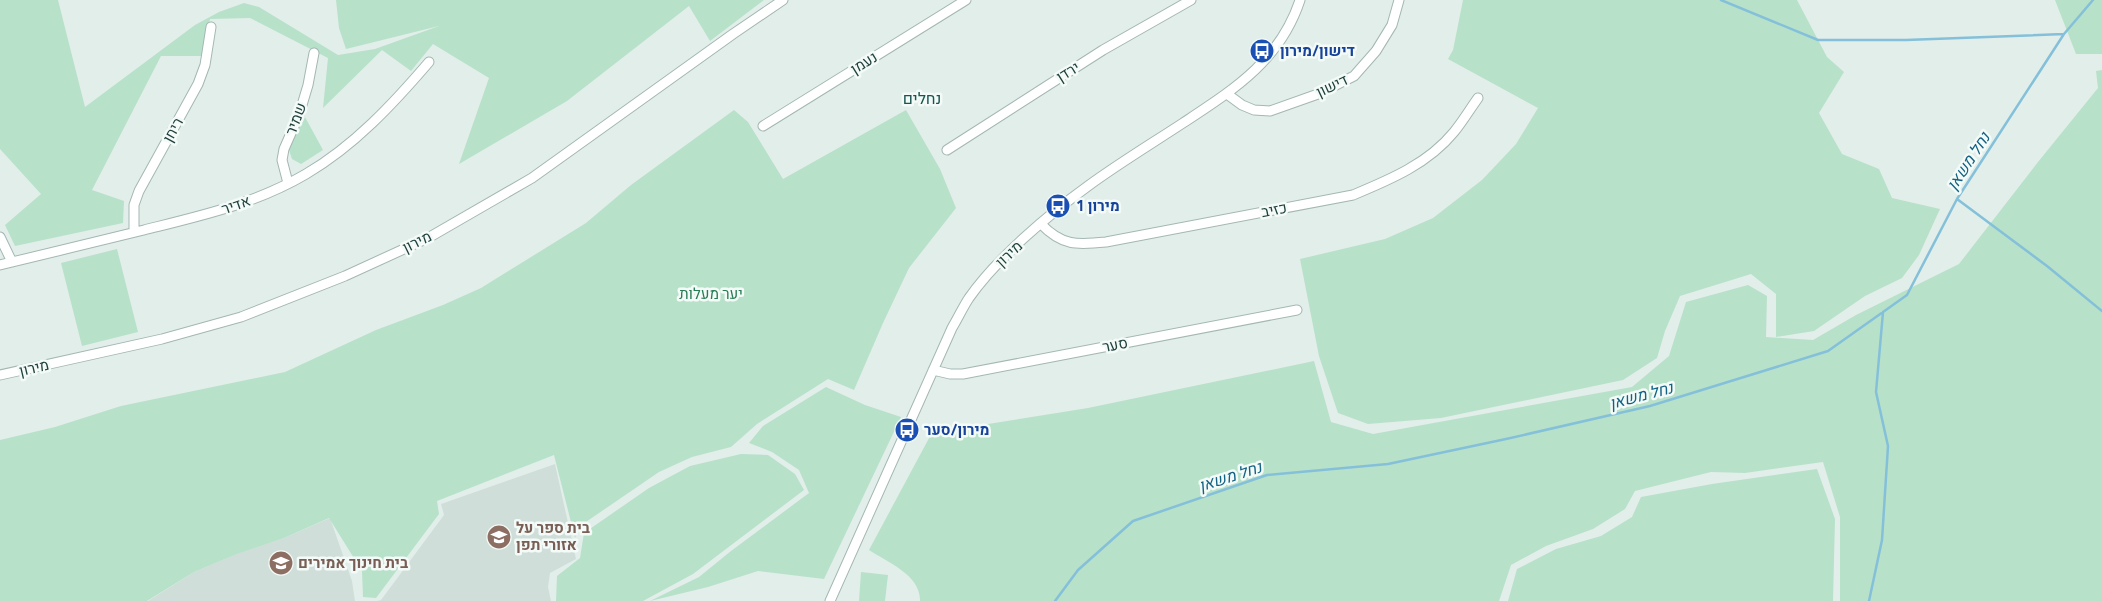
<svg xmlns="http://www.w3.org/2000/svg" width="2102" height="601" viewBox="0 0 2102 601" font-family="'Titillium Web',Heebo,sans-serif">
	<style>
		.built { fill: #d0ded9 }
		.green { fill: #b8e1c9 }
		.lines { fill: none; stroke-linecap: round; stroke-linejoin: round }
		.stream { stroke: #84c0d9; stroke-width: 2.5 }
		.minor-casing { stroke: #a4b7b3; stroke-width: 11 }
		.minor { stroke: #fff; stroke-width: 9 }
		.labels { text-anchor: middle; stroke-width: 5; stroke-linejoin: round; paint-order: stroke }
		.transit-label { font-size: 15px; font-weight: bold; fill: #164399; stroke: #f3faf7; text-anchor: start }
		.street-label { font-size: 15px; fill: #20413d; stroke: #f3faf7 }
		.park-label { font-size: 15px; fill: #257d53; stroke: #f3faf7 }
		.education-label { font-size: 15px; font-weight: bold; fill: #785e54; stroke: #f3faf7; text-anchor: start }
		.neighbourhood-label { font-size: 16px; fill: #19564f; stroke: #f3faf7 }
		.water-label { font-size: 16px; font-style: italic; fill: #126284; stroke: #f3faf7 }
	</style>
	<rect width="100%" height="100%" fill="#e2eeea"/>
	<path class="built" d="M555 464 576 559 550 573 548 587 551 601H377L381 600 444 515 441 504Z
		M330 518 352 581 355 601H148L194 572 239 553 284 538Z"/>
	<path class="green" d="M0 0H58L85 107 195 25 219 12 244 3 259 7 338 55 375 49 439 26 346 49 339 28 336 0H764L710 41 689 6 567 101 459 164 489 78 433 44 411 71 382 50 323 108 328 58 250 18 210 19 203 56H161L92 190 124 201 123 223 15 246 5 225 41 194 0 149Z
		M1463 0H1797L1827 57 1844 72 1819 113 1842 154 1879 169 1892 198 1940 209 1919 255 1902 278 1865 296 1814 331 1776 337V294L1751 274 1680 296 1665 331 1657 358 1623 380 1441 418 1368 424 1338 413 1319 356 1300 259 1385 239 1433 218 1482 180 1516 144 1538 108 1448 59 1453 50Z
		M2055 0H2102V54H2076Z
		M2102 70V601H1840V517L1823 462 1745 473 1711 472 1635 491 1625 509 1593 529 1546 546 1511 565 1499 601H920C921 575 887 562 869 550L935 427 982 425 1088 408 1314 361 1331 422 1373 434 1632 387 1669 356 1686 302 1748 285 1767 296 1766 337 1813 340 1856 315 1959 264 2038 162 2098 88 2096 71Z
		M734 110 748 122 783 179 906 110 940 169 956 208 909 268 883 323 854 390 828 379 757 424 731 447 692 457 659 472 580 526 575 538 554 455 437 501 439 514 376 598 363 597 362 571 329 518 284 538 237 554 194 572 147 601H0V440L55 427 121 406 285 372 376 330 443 305 481 288 586 223 631 185Z
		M305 117 323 150 301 164 292 159 289 150 302 119Z
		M117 249 138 332 82 346 61 263Z
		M826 387 865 405 901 417 824 579 758 571 708 587 650 601 699 577 731 551 809 493 799 470 772 452 749 443 763 426Z
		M741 454 768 455 795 474 804 490 693 574 643 601H556L557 576 580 558 584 533 649 488 690 466Z
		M1817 469 1835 519 1833 601H1508L1517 569 1556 549 1601 536 1632 517 1641 497 1712 484Z
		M861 572 888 575 885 601H859Z"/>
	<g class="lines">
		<path class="stream" d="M1721 0 1818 40H1906L2064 34
			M1957 199 2047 266 2102 311
			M1055 601 1078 570 1133 521 1267 475 1388 464 1506 439 1650 406 1828 351 1907 295 1957 199 2064 34 2093 0
			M1869 601 1882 540 1888 446 1876 392 1883 312"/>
		<defs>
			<path id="minor" d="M1227 94 1242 105 1254 110 1270 111 1318 94 1354 76 1376 51 1392 25 1399 0
				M763 126 966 0
				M947 150 1103 50 1191 0
				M288 183 282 160 284 149 299 115 308 85 314 53
				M1041 224C1062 246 1077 245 1106 242L1353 195C1389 180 1428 164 1454 132 1463 121 1470 109 1478 98
				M134 232V205L139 191 198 84 205 65 211 27
				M0 237 12 262
				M0 265C48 253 96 242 144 230 200 216 255 204 306 174 354 146 393 104 429 62
				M933 370 950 374H963L1297 310
				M0 375 162 339 241 317 345 276 428 238 532 178 733 34 783 0
				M830 601 952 328C958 318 963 307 969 298 997 258 1048 215 1088 186 1118 164 1151 144 1183 123 1233 90 1280 61 1300 0"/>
		</defs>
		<use href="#minor" class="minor-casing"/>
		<use href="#minor" class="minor"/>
	</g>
	<defs>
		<symbol id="bus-disc" viewBox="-11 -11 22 22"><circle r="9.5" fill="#1a4fb4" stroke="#f3faf7"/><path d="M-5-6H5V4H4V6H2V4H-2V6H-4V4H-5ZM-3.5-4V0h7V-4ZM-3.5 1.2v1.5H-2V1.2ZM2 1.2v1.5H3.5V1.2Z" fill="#fff"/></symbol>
		<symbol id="school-disc" viewBox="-11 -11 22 22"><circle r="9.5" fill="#8d6e63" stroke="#f3faf7"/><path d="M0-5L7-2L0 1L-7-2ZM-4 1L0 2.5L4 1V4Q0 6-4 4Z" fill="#fff"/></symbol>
	</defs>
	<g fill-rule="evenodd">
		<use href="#bus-disc" x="1248" y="37" width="28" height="28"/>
		<use href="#bus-disc" x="1044" y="192" width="28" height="28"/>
		<use href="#bus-disc" x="893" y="416" width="28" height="28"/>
		<use href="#school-disc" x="485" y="523" width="28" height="28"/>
		<use href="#school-disc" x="267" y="549" width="28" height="28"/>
	</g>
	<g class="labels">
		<g class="transit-label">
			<text x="1280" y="56">דישון/מירון</text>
			<text x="1076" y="211">מירון 1</text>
			<text x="924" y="435">מירון/סער</text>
		</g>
		<g class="street-label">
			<text transform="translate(864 63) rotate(-32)" y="5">נעמן</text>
			<text transform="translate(1068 72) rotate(-32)" y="5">ירדן</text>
			<text transform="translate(1332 86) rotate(-25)" y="5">דישון</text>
			<text transform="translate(296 119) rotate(-69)" y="5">שמיר</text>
			<text transform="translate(173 130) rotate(-61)" y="5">ריחן</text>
			<text transform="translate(236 205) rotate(-19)" y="5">אדיר</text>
			<text transform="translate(1274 210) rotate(-11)" y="5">כזיב</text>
			<text transform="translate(417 242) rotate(-26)" y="5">מירון</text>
			<text transform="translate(1009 254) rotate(-43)" y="5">מירון</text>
			<text transform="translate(1115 345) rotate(-11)" y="5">סער</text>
			<text transform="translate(34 368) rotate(-13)" y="5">מירון</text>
		</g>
		<g class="park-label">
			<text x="711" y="299">יער מעלות</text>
		</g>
		<g class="education-label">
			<text x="516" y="533">בית ספר על<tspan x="516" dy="17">אזורי תפן</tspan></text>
			<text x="298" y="568">בית חינוך אמירים</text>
		</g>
		<g class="neighbourhood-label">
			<text x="922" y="104">נחלים</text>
		</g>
		<g class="water-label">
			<text transform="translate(1968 161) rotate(-57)" y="6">נחל משאן</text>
			<text transform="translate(1641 395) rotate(-15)" y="6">נחל משאן</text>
			<text transform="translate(1230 476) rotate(-18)" y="6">נחל משאן</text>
		</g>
	</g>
</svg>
